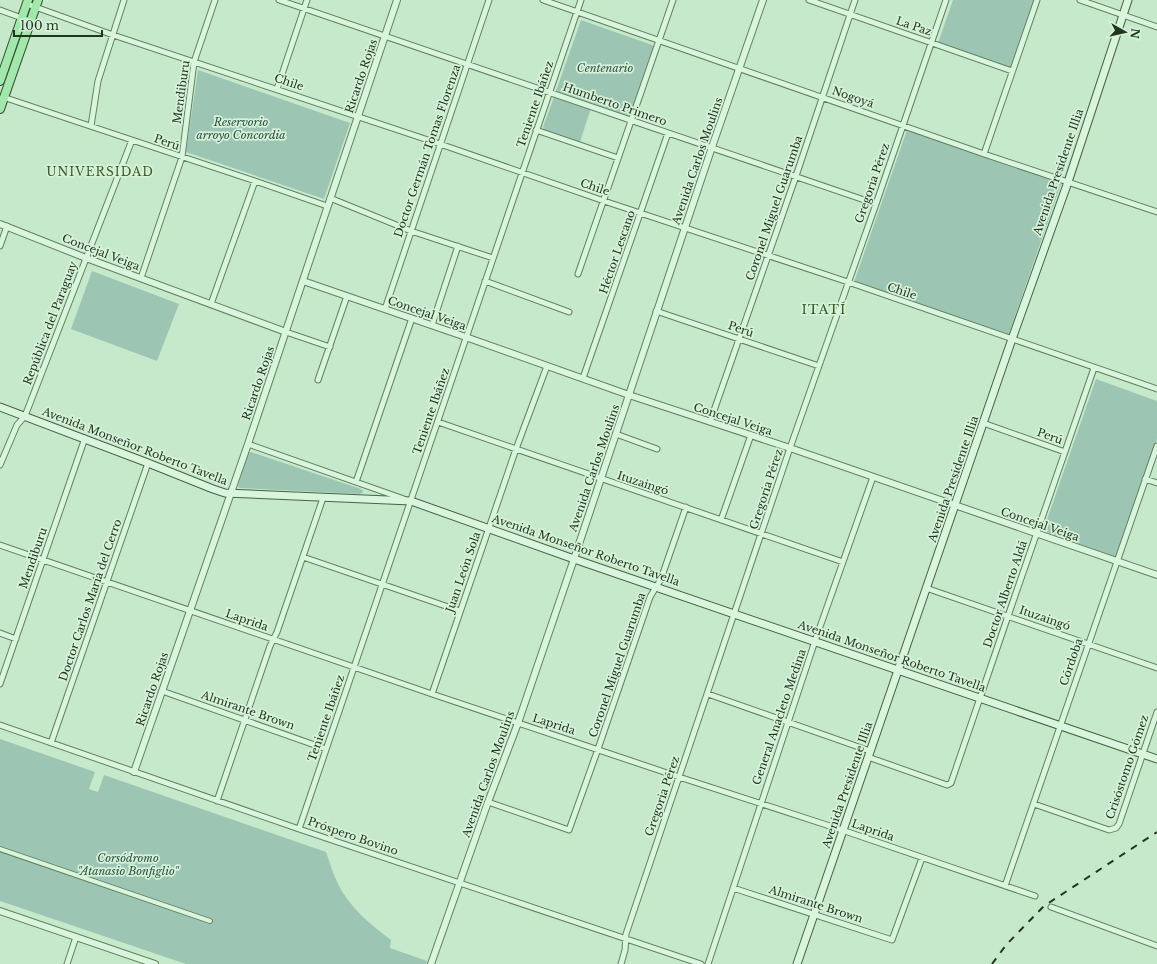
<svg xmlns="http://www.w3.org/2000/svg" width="1157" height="964" viewBox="0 0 1157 964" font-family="'Libre Baskerville',serif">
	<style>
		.green { fill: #9cc6b3 }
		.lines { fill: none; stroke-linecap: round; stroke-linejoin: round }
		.pedestrian-casing { stroke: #60835e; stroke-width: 6 }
		.minor-casing { stroke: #60835e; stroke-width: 7 }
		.tertiary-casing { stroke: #60835e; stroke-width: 8 }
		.secondary-casing { stroke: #446541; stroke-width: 9 }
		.primary-casing { stroke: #365132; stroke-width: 10 }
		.pedestrian { stroke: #d9f5dd; stroke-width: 4 }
		.minor { stroke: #d9f5dd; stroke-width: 5 }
		.tertiary { stroke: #d9f5dd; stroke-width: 6 }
		.secondary { stroke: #d9f5dd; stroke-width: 7 }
		.primary { stroke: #a3e8ab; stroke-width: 8 }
		.rail { stroke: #223520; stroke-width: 2; stroke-dasharray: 7 7; stroke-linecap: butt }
		.labels { text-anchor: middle; stroke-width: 3.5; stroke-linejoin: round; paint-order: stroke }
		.street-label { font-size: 11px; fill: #223520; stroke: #d6f2d9 }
		.park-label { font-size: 11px; font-style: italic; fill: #294f43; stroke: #d6f2d9 }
		.neighbourhood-label { font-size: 12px; letter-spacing: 1px; fill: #3a5d25; stroke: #d6f2d9 }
		.quarter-label { font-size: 13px; letter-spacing: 1px; fill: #3a5d25; stroke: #d6f2d9 }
	</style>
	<rect width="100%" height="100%" fill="#c7e9cb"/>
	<path class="green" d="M953 0H1035L1010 69 938 43Z
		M581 20 655 46 630 117 556 91Z
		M198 70 350 123 324 199 186 152Z
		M554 97H556L591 108 580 142 544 130 543 127Z
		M907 130 1061 184 1007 339 853 285Z
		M92 271 179 304 157 361 71 329Z
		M1096 379 1157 401V439L1116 557 1043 531Z
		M251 452 361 489 363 491V492L360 494 239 488 238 486 248 453Z
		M0 739 95 772 89 789 98 792 104 775 326 852C330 863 333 874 338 884 350 908 371 925 391 940L390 948 427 961 426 964H186L0 901Z"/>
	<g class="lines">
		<defs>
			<path id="pedestrian" d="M0 849 210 921"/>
			<path id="minor" d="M279 0 876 204
				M543 0 984 154 1157 212
				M809 0 1012 71
				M1080 0 1157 27
				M27 4 113 35 440 144 604 201 848 282 1157 389
				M0 10 30 21
				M277 89 307 0
				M3 97 255 181 327 206
				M91 126 98 81 124 0
				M536 130 618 158
				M984 154 1037 0
				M330 198 411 231 493 258
				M0 246 7 226
				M578 274 673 0
				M141 278 182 157 194 62 215 0
				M485 281 569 312
				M211 304 255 181
				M385 309 489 0
				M656 311 819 366
				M432 325 458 246
				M286 332 330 347
				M583 378 668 133
				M318 380 347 296
				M438 422 843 562
				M710 422 796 176 855 0
				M983 423 1065 452
				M616 434 657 449
				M248 444 404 499
				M0 465 17 425 25 416 132 140
				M1145 479 1157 483
				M356 482 412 318
				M721 520 751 435
				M0 545 432 694 679 777 842 830 1035 896
				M303 557 460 611
				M926 588 1157 668
				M0 633 16 639
				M0 684 85 438
				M162 691 326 749
				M432 694 516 449 547 366
				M708 694 870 751
				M0 725 299 829 701 964
				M51 743 148 463
				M868 757 947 785 951 783 1008 616 1094 368
				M217 801 270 646 277 632 323 498
				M488 802 569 830 598 749 650 597 661 579 686 507
				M1034 804 1109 830 1116 828 1119 824 1157 712
				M299 829 581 0
				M1005 886 1157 446
				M733 888 892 940 922 858
				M1051 907 1157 946
				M67 964 76 937
				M621 964 625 950 626 934 790 448 876 204 946 0
				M708 964 815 641 873 477"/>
			<path id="tertiary" d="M0 224 86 258 286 332
				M303 281 460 335 629 395 790 448 1157 575
				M134 772 248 444 397 0
				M0 911 155 964
				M431 964 488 802 518 723 574 559 712 147 763 0"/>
			<path id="secondary" d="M0 407 148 463 213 489 225 493 411 501 574 559 1157 759
				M797 964 1012 339 1068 182 1128 0"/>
			<path id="primary" d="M0 81 28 0
				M0 109 38 0"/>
		</defs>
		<use href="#pedestrian" class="pedestrian-casing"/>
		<use href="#minor" class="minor-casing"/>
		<use href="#tertiary" class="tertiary-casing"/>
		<use href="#secondary" class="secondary-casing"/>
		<use href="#primary" class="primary-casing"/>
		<use href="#pedestrian" class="pedestrian"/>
		<use href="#minor" class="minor"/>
		<use href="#tertiary" class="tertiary"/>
		<use href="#secondary" class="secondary"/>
		<use href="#primary" class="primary"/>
		<path class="rail" d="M992 964 1006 945 1044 906 1157 832"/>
	</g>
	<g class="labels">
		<g class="street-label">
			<text transform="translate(914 26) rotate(19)" y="4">La Paz</text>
			<text transform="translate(361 76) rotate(-71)" y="4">Ricardo Rojas</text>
			<text transform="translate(289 82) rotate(19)" y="4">Chile</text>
			<text transform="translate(181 92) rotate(-82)" y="4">Mendiburu</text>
			<text transform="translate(853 97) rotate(19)" y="4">Nogoyá</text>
			<text transform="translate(535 104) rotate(-71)" y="4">Teniente Ibáñez</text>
			<text transform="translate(615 104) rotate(19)" y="4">Humberto Primero</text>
			<text transform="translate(167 142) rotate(19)" y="4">Perú</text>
			<text transform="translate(427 151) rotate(-71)" y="4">Doctor Germán Tomas Florenza</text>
			<text transform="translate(697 161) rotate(-71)" y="4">Avenida Carlos Moulins</text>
			<text transform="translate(1058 172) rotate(-71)" y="4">Avenida Presidente Illia</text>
			<text transform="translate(872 183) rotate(-71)" y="4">Gregoria Pérez</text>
			<text transform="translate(595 187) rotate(19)" y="4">Chile</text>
			<text transform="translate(774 208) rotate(-71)" y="4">Coronel Miguel Guarumba</text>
			<text transform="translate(101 252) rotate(21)" y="4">Concejal Veiga</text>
			<text transform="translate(617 252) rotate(-71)" y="4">Héctor Lescano</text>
			<text transform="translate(902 291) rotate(19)" y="4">Chile</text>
			<text transform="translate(427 313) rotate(19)" y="4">Concejal Veiga</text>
			<text transform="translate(50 323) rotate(-69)" y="4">República del Paraguay</text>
			<text transform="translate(741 329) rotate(19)" y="4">Perú</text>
			<text transform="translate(258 383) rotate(-71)" y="4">Ricardo Rojas</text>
			<text transform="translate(431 411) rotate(-71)" y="4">Teniente Ibáñez</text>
			<text transform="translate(733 419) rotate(18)" y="4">Concejal Veiga</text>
			<text transform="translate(1050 436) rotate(20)" y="4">Perú</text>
			<text transform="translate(135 446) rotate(21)" y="4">Avenida Monseñor Roberto Tavella</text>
			<text transform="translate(594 468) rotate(-71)" y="4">Avenida Carlos Moulins</text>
			<text transform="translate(953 479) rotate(-71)" y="4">Avenida Presidente Illia</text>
			<text transform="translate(643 483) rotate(18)" y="4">Ituzaingó</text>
			<text transform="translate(766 489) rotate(-72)" y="4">Gregoria Pérez</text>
			<text transform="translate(1040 524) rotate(19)" y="4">Concejal Veiga</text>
			<text transform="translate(586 550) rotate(19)" y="4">Avenida Monseñor Roberto Tavella</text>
			<text transform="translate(33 558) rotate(-71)" y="4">Mendiburu</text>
			<text transform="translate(463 572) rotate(-71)" y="4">Juan León Sola</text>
			<text transform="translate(1005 594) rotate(-71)" y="4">Doctor Alberto Aldá</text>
			<text transform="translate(90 600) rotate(-71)" y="4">Doctor Carlos María del Cerro</text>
			<text transform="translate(1045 618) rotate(19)" y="4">Ituzaingó</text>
			<text transform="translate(247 620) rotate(19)" y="4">Laprida</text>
			<text transform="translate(892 656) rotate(19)" y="4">Avenida Monseñor Roberto Tavella</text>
			<text transform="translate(1071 662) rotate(-71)" y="4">Córdoba</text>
			<text transform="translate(617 665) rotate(-71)" y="4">Coronel Miguel Guarumba</text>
			<text transform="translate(152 689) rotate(-71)" y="4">Ricardo Rojas</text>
			<text transform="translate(248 710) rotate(19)" y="4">Almirante Brown</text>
			<text transform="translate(779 717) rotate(-71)" y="4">General Anacleto Medina</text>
			<text transform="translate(326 718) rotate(-71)" y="4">Teniente Ibáñez</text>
			<text transform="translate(554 724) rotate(18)" y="4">Laprida</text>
			<text transform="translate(1127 767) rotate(-71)" y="4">Crisóstomo Gómez</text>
			<text transform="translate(488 774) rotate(-70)" y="4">Avenida Carlos Moulins</text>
			<text transform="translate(847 785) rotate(-71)" y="4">Avenida Presidente Illia</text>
			<text transform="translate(662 796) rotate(-71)" y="4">Gregoria Pérez</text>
			<text transform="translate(873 830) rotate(19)" y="4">Laprida</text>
			<text transform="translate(353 836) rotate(19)" y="4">Próspero Bovino</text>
			<text transform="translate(816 904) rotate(18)" y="4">Almirante Brown</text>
		</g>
		<g class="park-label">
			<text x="605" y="72">Centenario</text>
			<text x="241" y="126">Reservorio<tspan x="241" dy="13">arroyo Concordia</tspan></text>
			<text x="128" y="862">Corsódromo<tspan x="128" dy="13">"Atanasio Bonfiglio"</tspan></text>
		</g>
		<g class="neighbourhood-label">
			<text x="100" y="176">UNIVERSIDAD</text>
		</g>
		<g class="quarter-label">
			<text x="824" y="314">ITATÍ</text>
		</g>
	</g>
	<g transform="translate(1125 32) rotate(98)" stroke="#d6f2d9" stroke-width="3" paint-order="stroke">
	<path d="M0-3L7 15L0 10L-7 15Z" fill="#223520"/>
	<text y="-6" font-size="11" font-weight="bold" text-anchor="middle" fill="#223520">N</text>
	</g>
	<path d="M14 30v6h88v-6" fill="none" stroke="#223520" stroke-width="2"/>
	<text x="20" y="30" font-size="12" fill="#223520" stroke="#d6f2d9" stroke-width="3" paint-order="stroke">100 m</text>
</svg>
